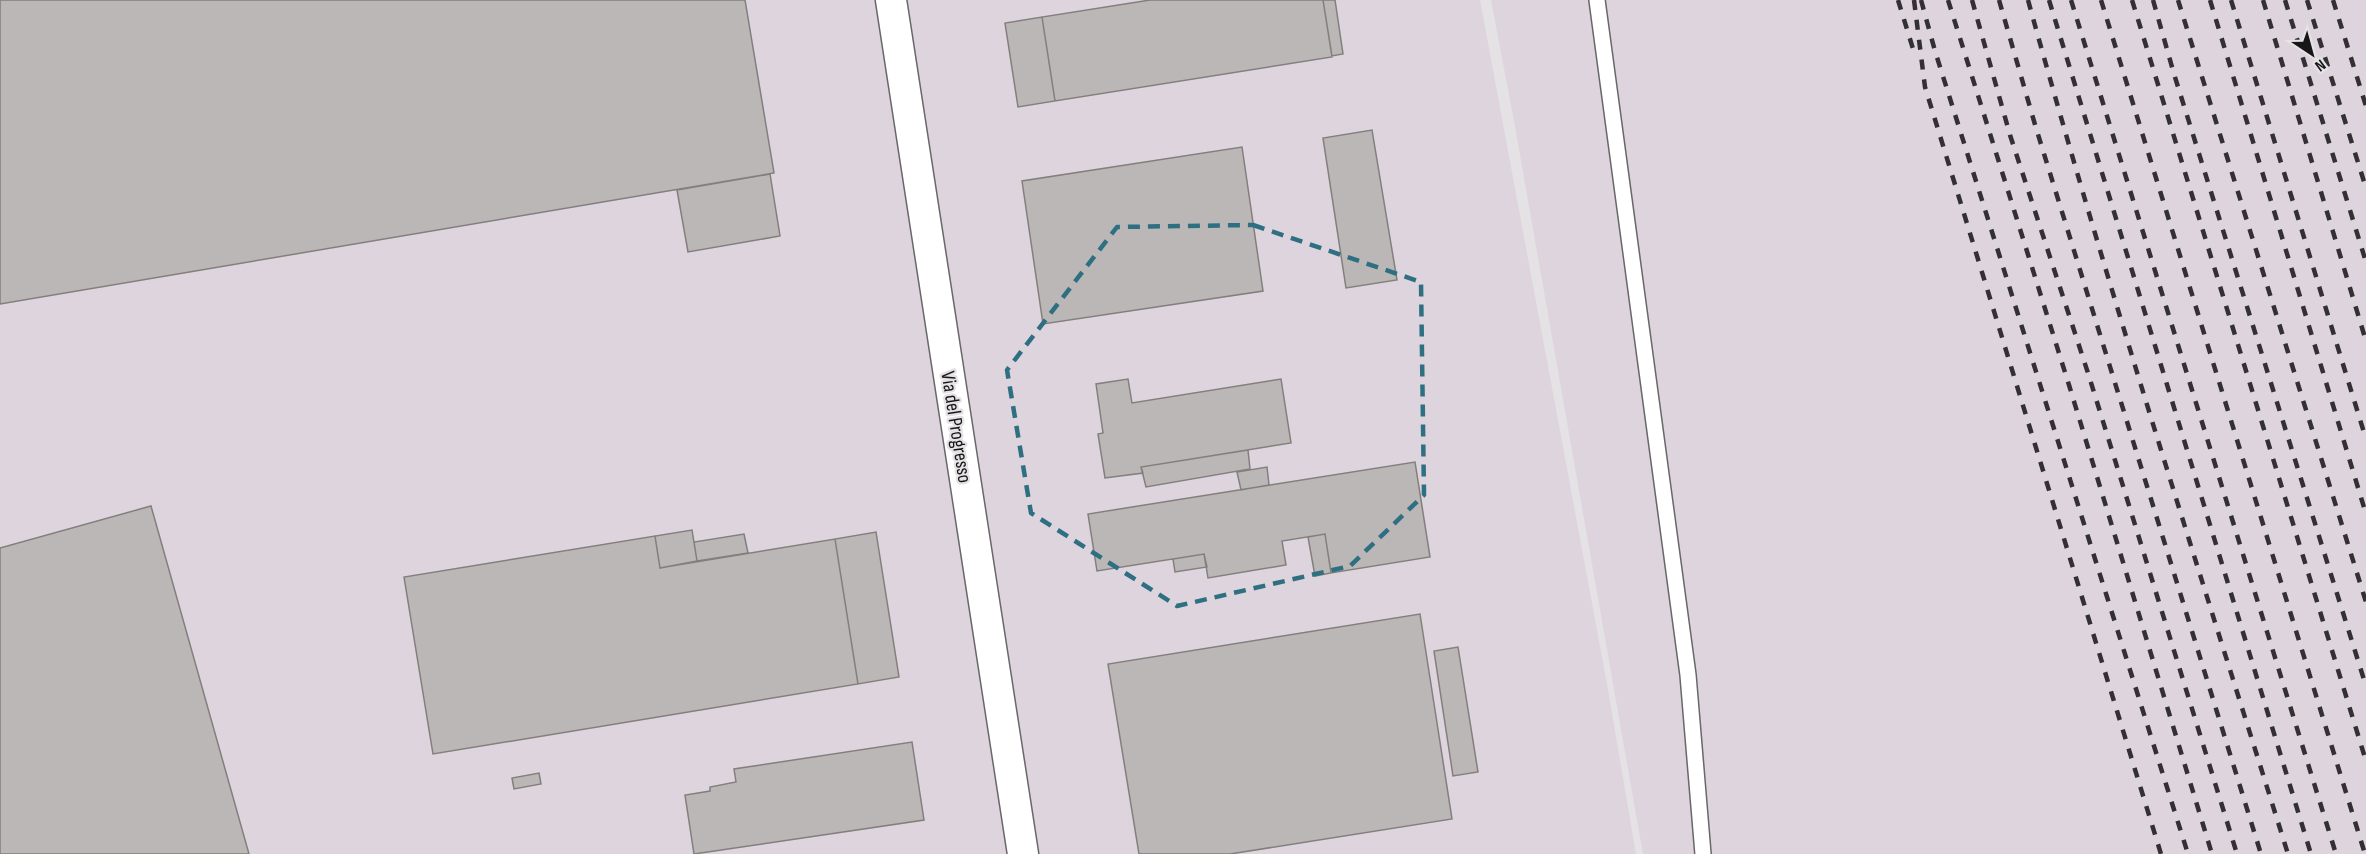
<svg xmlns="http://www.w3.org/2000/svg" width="2366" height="854" viewBox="0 0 2366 854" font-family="'Sofia Sans Condensed',sans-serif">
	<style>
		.built { fill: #ddd4dd }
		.building { fill: #bbb7b6; stroke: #827f7d; stroke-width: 1.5 }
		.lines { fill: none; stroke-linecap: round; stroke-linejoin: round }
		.lane-casing { stroke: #696769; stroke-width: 18 }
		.street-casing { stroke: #696769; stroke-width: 33 }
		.lane { stroke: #fff; stroke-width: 15 }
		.street { stroke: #fff; stroke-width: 30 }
		.rail { stroke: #323032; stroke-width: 4.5; stroke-dasharray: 10 10; stroke-linecap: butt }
		.marked { fill: none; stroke: #2e7082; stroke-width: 4.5; stroke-dasharray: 12 8; stroke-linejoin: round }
		.labels { text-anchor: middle; stroke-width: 4.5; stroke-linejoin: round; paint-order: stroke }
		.street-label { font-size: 20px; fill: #181718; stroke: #e5e2e5 }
	</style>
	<rect width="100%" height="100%" fill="#e5e2e5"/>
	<path class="built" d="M0 0H1480L1607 684 1636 854H0Z
		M1491 0H2366V854H1643L1514 121Z"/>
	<path class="building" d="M0 0H745L774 173 0 304Z
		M1150 0H1323L1332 57 1055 101 1042 17Z
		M1323 0H1335L1343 54 1332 56Z
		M1042 17 1055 101 1018 107 1005 23Z
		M1372 130 1397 280 1346 288 1323 138Z
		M1242 147 1263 291 1043 324 1022 181Z
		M770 174 780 236 688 252 677 190Z
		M1128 379 1132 403 1281 379 1291 443 1141 467 1143 473 1105 478 1098 434 1103 433 1096 384Z
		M1248 450 1250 469 1146 487 1141 467Z
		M1415 462 1430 557 1331 573 1325 534 1282 541 1286 565 1208 578 1204 554 1097 571 1088 514Z
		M1267 467 1269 485 1241 490 1237 472Z
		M151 506 249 854H0V548Z
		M692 530 697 561 660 568 655 536Z
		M876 532 899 677 858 684 835 539Z
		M744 534 748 553 697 561 694 542Z
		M1325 534 1331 573 1315 576 1308 537Z
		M655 536 660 568 835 539 858 684 433 754 404 577Z
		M1204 554 1207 567 1175 572 1173 559Z
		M1420 614 1452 819 1230 854H1139L1108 664Z
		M1458 647 1478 772 1453 776 1434 651Z
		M912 742 924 820 694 854 685 795 710 791V787L736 782 734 769Z
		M539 773 541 784 514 789 512 778Z"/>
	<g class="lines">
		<defs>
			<path id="lane" d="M1597 0 1688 675 1703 854"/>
			<path id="street" d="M891 0 1023 854"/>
		</defs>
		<use href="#lane" class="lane-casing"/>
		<use href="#street" class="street-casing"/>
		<use href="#lane" class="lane"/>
		<use href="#street" class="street"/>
		<path class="rail" d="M1898 0 1914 52
			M1914 0 1925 87 2161 854
			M1921 0 1935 51 2188 854
			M1948 0 2069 385 2212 854
			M1972 0 2010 135 2088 373 2237 854
			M1999 0 2036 128 2261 854
			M2028 0C2107 287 2199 570 2288 854
			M2049 0 2311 854
			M2071 0 2336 854
			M2101 0 2365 854
			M2132 0 2366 761
			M2153 0 2174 74 2366 686
			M2178 0 2366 602
			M2210 0 2366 514
			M2231 0 2366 439
			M2263 0 2366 341
			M2285 0 2366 262
			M2307 0 2366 188
			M2333 0 2366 106"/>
	</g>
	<path class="marked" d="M1253 225 1421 282 1424 495 1350 566 1177 606 1031 513 1007 370 1117 227Z"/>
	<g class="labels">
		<g class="street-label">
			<text transform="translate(957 427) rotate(81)" y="7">Via del Progresso</text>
		</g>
	</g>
	<g transform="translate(2312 54) rotate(144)" stroke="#e5e2e5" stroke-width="4.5" paint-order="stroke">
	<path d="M0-4.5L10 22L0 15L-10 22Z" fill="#181718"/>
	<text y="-9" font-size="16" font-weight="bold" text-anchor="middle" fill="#181718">N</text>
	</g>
</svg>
